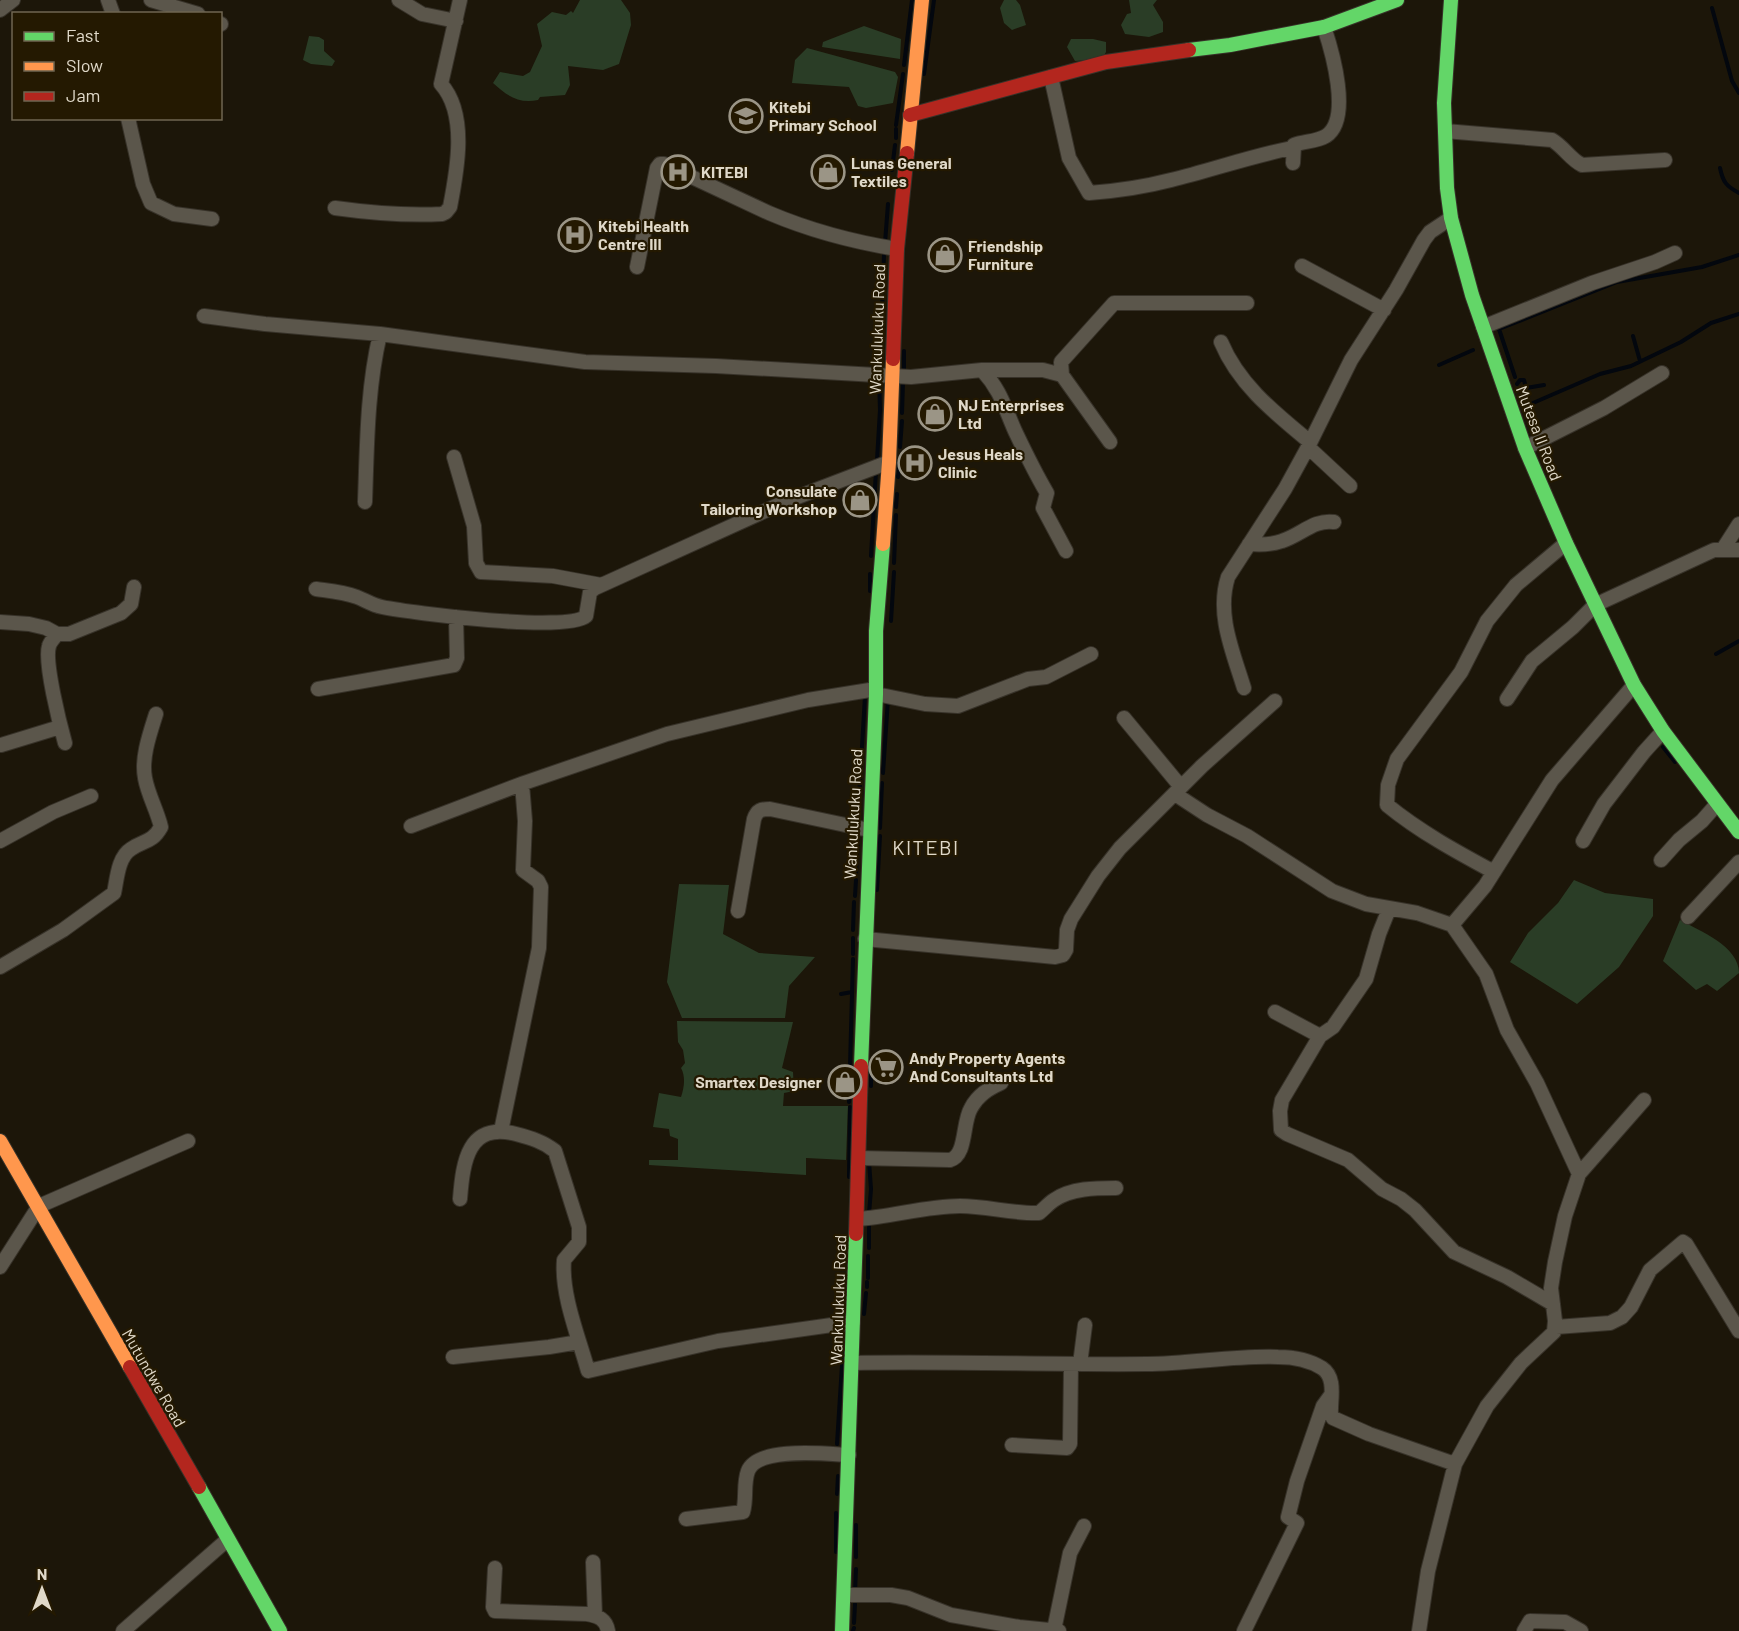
<svg xmlns="http://www.w3.org/2000/svg" width="1739" height="1631" viewBox="0 0 1739 1631" font-family="Barlow,sans-serif">
	<style>
		.green { fill: #2a3d26 }
		.lines { fill: none; stroke-linecap: round; stroke-linejoin: round }
		.stream { stroke: #03070e; stroke-width: 4 }
		.street-casing { stroke: #373229; stroke-width: 16 }
		.fast-casing { stroke: #373229; stroke-width: 16 }
		.slow-casing { stroke: #373229; stroke-width: 16 }
		.jam-casing { stroke: #373229; stroke-width: 16 }
		.street { stroke: #5b564b; stroke-width: 14 }
		.fast { stroke: #63d668; stroke-width: 14 }
		.slow { stroke: #ff974d; stroke-width: 14 }
		.jam { stroke: #b3261e; stroke-width: 14 }
		.labels { text-anchor: middle; stroke-width: 4.5; stroke-linejoin: round; paint-order: stroke }
		.poi-label { font-size: 16px; font-weight: bold; fill: #e0d9c9; stroke: #241901; text-anchor: start }
		.street-label { font-size: 16px; fill: #e0d9c9; stroke: #241901 }
		.quarter-label { font-size: 20px; letter-spacing: 1.5px; fill: #e0d9c9; stroke: #241901 }
	</style>
	<rect width="100%" height="100%" fill="#1c1609"/>
	<path class="green" d="M580 0H621L630 13 631 25 619 64 603 70 568 66 570 85 565 95 540 97 538 100C519 104 507 96 493 83L500 72 523 76 530 72 542 46 537 24 552 12 566 15 571 11 573 13Z
		M1004 0H1016L1020 5 1026 25 1012 30 1004 23 1000 8Z
		M1129 0H1157L1153 5 1163 22V32L1149 37 1125 34 1121 25 1127 14 1131 13Z
		M864 26 901 39 900 59 822 47 823 42Z
		M309 36 319 37 324 40V51L335 61 332 66 311 64 303 60Z
		M1071 39H1093L1106 42V52L1102 59 1075 61 1067 47Z
		M807 48 895 72 898 77 893 103 866 108 858 106 849 87 792 83 795 60Z
		M1574 880 1605 893 1653 899V916L1619 967 1577 1004 1510 962 1528 933 1558 903Z
		M679 884 729 885 723 934 759 953 815 957 789 986 785 1018H682L667 982Z
		M1680 920C1700 931 1739 946 1739 973L1717 991 1707 984 1696 990 1663 961Z
		M677 1021 793 1022 782 1068 793 1072 794 1091 784 1093 783 1106H848L846 1160 806 1158V1175L649 1165V1160H678V1139L670 1136 669 1129 653 1127 659 1093 681 1097C684 1088 686 1077 681 1068L685 1063 683 1050 678 1042Z"/>
	<g class="lines">
		<path class="stream" d="M0 0H1
			M1712 8 1732 81 1739 93
			M904 65 912 0
			M924 74 934 0
			M896 125 903 74
			M896 129V138
			M1720 168C1723 182 1726 186 1739 193
			M892 170 895 145
			M885 243 888 204
			M1633 336 1640 361
			M904 351V371
			M1439 365 1473 350
			M880 367 884 255
			M1515 377 1499 329 1617 282 1702 267 1739 255
			M1517 384 1520 380H1524L1526 388 1544 385
			M1521 397 1531 415
			M1526 406 1600 374 1631 366 1681 342 1711 323 1739 314
			M902 413 903 382
			M900 447 902 421
			M877 460 880 410 879 377
			M898 477 899 463
			M896 507 897 494
			M871 556 876 471
			M894 563 896 515
			M870 591V574
			M891 621 894 572
			M1716 654 1739 641
			M1663 747 1675 762
			M883 773 888 699
			M858 815 865 696
			M880 828 882 783
			M856 875 858 832
			M877 890 880 836
			M855 896 856 880
			M853 930 854 902
			M853 954V938
			M841 994 852 992
			M871 1072V1086
			M849 1102 853 959
			M849 1177 850 1107
			M869 1214 871 1189 869 1162
			M869 1248V1225
			M868 1278V1256
			M867 1287V1282
			M864 1314 866 1293
			M837 1444 844 1334
			M837 1494 838 1476
			M836 1513V1552
			M856 1557V1525
			M855 1592 856 1569
			M854 1623 855 1604
			M853 1631 854 1628"/>
		<defs>
			<path id="street" d="M108 0 113 14
				M151 0 198 14
				M399 0 422 14 456 21
				M0 10 13 0
				M220 24H221
				M1051 77 1069 158 1089 193C1117 191 1144 187 1171 180 1212 170 1251 156 1292 148
				M128 118 143 184 151 203 174 214 212 219
				M1445 131 1552 140C1564 147 1570 159 1582 165L1665 160
				M1293 163 1294 145C1304 141 1316 142 1326 136 1352 119 1332 51 1324 27
				M335 208C371 213 405 216 442 214L446 212 450 207C457 171 468 114 441 84L460 0
				M1302 266 1384 310
				M637 267 657 168 660 164H664C699 180 734 197 769 213 809 230 854 242 897 249
				M204 316 265 324 380 334 585 362 716 366 911 377 982 370C1001 391 1004 406 1015 431 1025 452 1035 473 1047 493L1043 508 1066 551
				M1483 327 1592 283 1655 262 1675 253
				M1221 342C1239 385 1275 413 1310 442
				M982 370H1043L1062 375 1110 442
				M1062 375 1061 362 1114 303H1247
				M1525 448 1604 408 1662 373
				M454 457 474 526 476 563 481 572 553 576 601 585
				M1350 486 1308 447 1351 360 1396 290 1424 240 1430 232 1451 218
				M365 502C367 446 367 389 380 334
				M1249 544C1261 545 1271 545 1282 541 1301 535 1314 519 1334 522
				M1723 549 1739 524
				M316 589C330 591 343 592 357 597 365 600 372 605 382 607 412 613 568 633 586 616L590 592 595 588 787 501 889 462
				M0 622 29 624 46 628 57 634H69L121 613 131 604 134 587
				M57 634C54 638 50 642 49 646 44 662 60 725 65 743
				M1244 688C1233 652 1216 614 1228 577L1285 489 1308 447
				M318 689 454 665 457 658 456 617
				M876 694 925 704 958 706 1028 679 1046 677 1091 654
				M1507 699 1532 661 1573 627 1595 605 1714 550H1739
				M1124 718 1181 787
				M1 745 60 727
				M1175 794 1207 815 1247 836 1332 891 1366 904 1417 913 1452 925 1486 974 1507 1030 1537 1083 1579 1174 1644 1100
				M411 826 524 783 667 734 808 700 876 689
				M0 841 53 812 91 796
				M1583 841 1604 804 1644 752 1663 731
				M1661 860 1679 840 1702 821 1717 804
				M1494 872C1457 852 1420 832 1387 805L1388 785 1397 759 1461 672 1487 621 1516 585 1566 543
				M1389 909 1379 934 1366 979 1333 1027 1320 1036 1282 1100 1280 1111 1281 1130 1287 1134 1348 1160 1382 1189 1401 1199 1415 1210 1454 1252 1507 1277 1553 1304
				M738 911 754 819C757 810 761 809 770 809L869 830
				M1688 917 1739 862
				M1452 925 1485 886 1552 780 1634 685
				M865 939 1055 957 1063 955 1066 950 1067 930 1071 919 1098 876 1120 848 1202 766 1275 701
				M0 967 63 930 114 893C117 879 118 857 131 849 144 840 152 843 161 827 157 810 148 795 145 778 141 758 150 733 156 714
				M1275 1012 1320 1036
				M501 1131 539 948 541 887 538 881 523 870 525 821 522 784
				M859 1158 950 1160C967 1155 962 1123 971 1108 978 1095 988 1089 1001 1083
				M460 1199C463 1161 468 1122 516 1134 531 1138 544 1142 555 1151L579 1227V1242L564 1260C561 1295 579 1338 588 1371L718 1341 853 1322
				M857 1219C892 1217 925 1206 960 1206 987 1206 1013 1214 1039 1213 1044 1209 1048 1204 1054 1200 1071 1188 1096 1188 1116 1188
				M0 1267 39 1206 188 1141
				M1556 1327 1610 1323 1622 1317 1631 1307 1650 1270 1683 1242 1686 1244 1739 1331
				M453 1357 549 1347 579 1342
				M852 1363C950 1361 1049 1365 1147 1364 1191 1364 1235 1355 1278 1357 1294 1357 1309 1360 1322 1368 1337 1378 1330 1400 1331 1414L1333 1418 1369 1434 1455 1464 1487 1406 1521 1363 1554 1332 1555 1321 1551 1288 1555 1262 1565 1216 1579 1174
				M1080 1364 1085 1325
				M1012 1445 1067 1448 1070 1444 1071 1364
				M686 1519 743 1512C747 1499 743 1484 748 1471 758 1446 827 1454 849 1455
				M593 1562 595 1616
				M495 1568 493 1607 495 1611 587 1614C598 1616 606 1619 608 1631
				M844 1595H891L908 1598 951 1615 1019 1627 1059 1631
				M1054 1630 1070 1553 1084 1526
				M123 1631 227 1540
				M1244 1631 1297 1523 1288 1517 1297 1481 1323 1406 1331 1395
				M1419 1631 1428 1571 1455 1464
				M1524 1631 1530 1621 1565 1622 1581 1631"/>
			<path id="fast" d="M1451 0 1444 103 1447 188 1451 218 1472 295 1525 448 1566 543 1634 685 1663 731 1739 832
				M1189 50 1230 45 1324 27 1397 0
				M861 1066 876 694V631L883 544
				M199 1487 280 1631
				M842 1631 856 1234"/>
			<path id="slow" d="M907 153 922 0
				M883 544 889 462 893 359
				M0 1141 130 1367"/>
			<path id="jam" d="M910 115 1106 62 1189 50
				M893 359 897 249 907 153
				M856 1234 861 1066
				M130 1367 199 1487"/>
		</defs>
		<use href="#street" class="street-casing"/>
		<use href="#fast" class="fast-casing"/>
		<use href="#slow" class="slow-casing"/>
		<use href="#jam" class="jam-casing"/>
		<use href="#street" class="street"/>
		<use href="#fast" class="fast"/>
		<use href="#slow" class="slow"/>
		<use href="#jam" class="jam"/>
	</g>
	<defs>
		<symbol id="school-ring" viewBox="-11 -11 22 22"><circle r="9.5" fill="#241901" stroke="#9b9586" stroke-width="1.5"/><path d="M0-5L7-2L0 1L-7-2ZM-4 1L0 2.5L4 1V4Q0 6-4 4Z" fill="#9b9586"/></symbol>
		<symbol id="hospital-ring" viewBox="-11 -11 22 22"><circle r="9.5" fill="#241901" stroke="#9b9586" stroke-width="1.5"/><path d="M-5-5h3v3.5h4V-5h3V5h-3V1.5h-4V5h-3Z" fill="#9b9586"/></symbol>
		<symbol id="shop-ring" viewBox="-11 -11 22 22"><circle r="9.5" fill="#241901" stroke="#9b9586" stroke-width="1.5"/><path d="M-5-2.5h2.3a2.7 3.5 0 0 1 5.4 0H5L5.5 6h-11ZM-1.5-2.5h3a1.5 2.3 0 0 0-3 0Z" fill="#9b9586"/></symbol>
		<symbol id="supermarket-ring" viewBox="-11 -11 22 22"><circle r="9.5" fill="#241901" stroke="#9b9586" stroke-width="1.5"/><path d="M-6-5.5h2.5l.6 2H6L4.5 2H-2.5L-4.4-4H-6ZM-1.5 3.2a1.3 1.3 0 1 0 .1 0ZM3 3.2a1.3 1.3 0 1 0 .1 0Z" fill="#9b9586"/></symbol>
	</defs>
	<g fill-rule="evenodd">
		<use href="#school-ring" x="727" y="97" width="38" height="38"/>
		<use href="#hospital-ring" x="659" y="153" width="38" height="38"/>
		<use href="#shop-ring" x="809" y="153" width="38" height="38"/>
		<use href="#hospital-ring" x="556" y="216" width="38" height="38"/>
		<use href="#shop-ring" x="926" y="236" width="38" height="38"/>
		<use href="#shop-ring" x="916" y="395" width="38" height="38"/>
		<use href="#hospital-ring" x="896" y="444" width="38" height="38"/>
		<use href="#shop-ring" x="841" y="481" width="38" height="38"/>
		<use href="#supermarket-ring" x="867" y="1048" width="38" height="38"/>
		<use href="#shop-ring" x="826" y="1063" width="38" height="38"/>
	</g>
	<g class="labels">
		<g class="poi-label">
			<text x="769" y="113">Kitebi<tspan x="769" dy="18">Primary School</tspan></text>
			<text x="851" y="169">Lunas General<tspan x="851" dy="18">Textiles</tspan></text>
			<text x="701" y="178">KITEBI</text>
			<text x="598" y="232">Kitebi Health<tspan x="598" dy="18">Centre III</tspan></text>
			<text x="968" y="252">Friendship<tspan x="968" dy="18">Furniture</tspan></text>
			<text x="958" y="411">NJ Enterprises<tspan x="958" dy="18">Ltd</tspan></text>
			<text x="938" y="460">Jesus Heals<tspan x="938" dy="18">Clinic</tspan></text>
			<text x="837" y="497" text-anchor="end">Consulate<tspan x="837" dy="18">Tailoring Workshop</tspan></text>
			<text x="909" y="1064">Andy Property Agents<tspan x="909" dy="18">And Consultants Ltd</tspan></text>
			<text x="822" y="1088" text-anchor="end">Smartex Designer</text>
		</g>
		<g class="street-label">
			<text transform="translate(877 329) rotate(-88)" y="6">Wankulukuku Road</text>
			<text transform="translate(1539 433) rotate(69)" y="6">Mutesa II Road</text>
			<text transform="translate(853 814) rotate(-87)" y="6">Wankulukuku Road</text>
			<text transform="translate(838 1300) rotate(-88)" y="6">Wankulukuku Road</text>
			<text transform="translate(154 1378) rotate(60)" y="6">Mutundwe Road</text>
		</g>
		<g class="quarter-label">
			<text x="926" y="855">KITEBI</text>
		</g>
	</g>
	<rect x="12" y="12" width="210" height="108" fill="#241901" stroke="#6f6651" stroke-width="1.5"/>
	<rect x="24" y="32" width="30" height="9" fill="#63d668" stroke="#6f6651" stroke-width="1.5"/>
	<text x="66" y="42" font-size="18" fill="#e0d9c9">Fast</text>
	<rect x="24" y="62" width="30" height="9" fill="#ff974d" stroke="#6f6651" stroke-width="1.5"/>
	<text x="66" y="72" font-size="18" fill="#e0d9c9">Slow</text>
	<rect x="24" y="92" width="30" height="9" fill="#b3261e" stroke="#6f6651" stroke-width="1.5"/>
	<text x="66" y="102" font-size="18" fill="#e0d9c9">Jam</text>
	<g transform="translate(42 1589)" stroke="#241901" stroke-width="4.5" paint-order="stroke">
	<path d="M0-4.5L10 22L0 15L-10 22Z" fill="#e0d9c9"/>
	<text y="-9" font-size="16" font-weight="bold" text-anchor="middle" fill="#e0d9c9">N</text>
	</g>
</svg>
